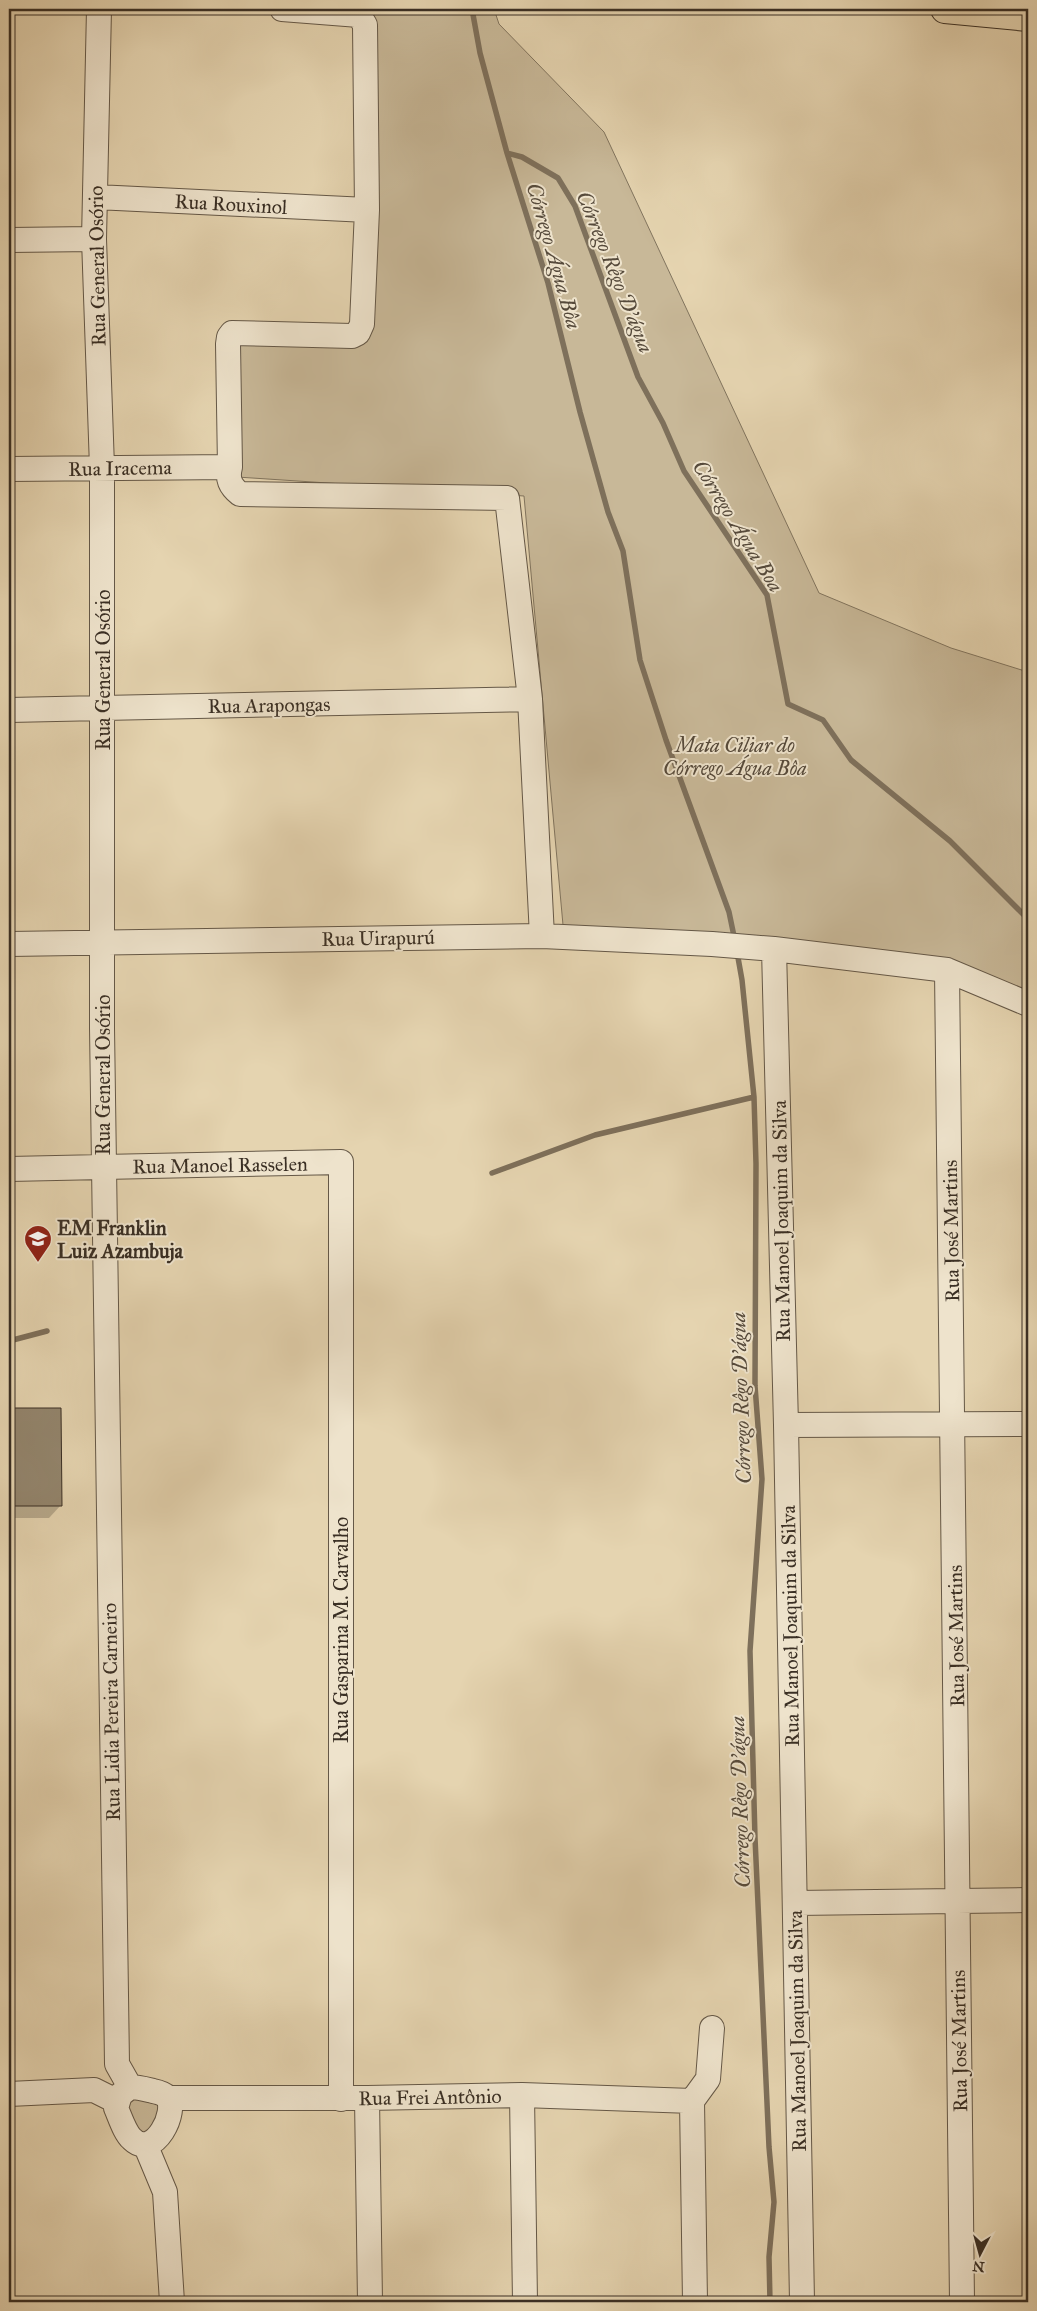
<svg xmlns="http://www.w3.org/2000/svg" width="1037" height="2311" viewBox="0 0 1037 2311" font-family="'IM FELL Great Primer',serif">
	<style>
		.green { fill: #c8b898; stroke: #81745e }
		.shadow { fill: #0003 }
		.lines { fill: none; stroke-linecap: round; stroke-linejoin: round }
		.stream { stroke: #7e705b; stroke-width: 5.5 }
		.building { fill: #93856d; stroke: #3a2f24 }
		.minor-casing { stroke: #655847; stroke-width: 26 }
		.highway-casing { stroke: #3a2f24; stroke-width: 30 }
		.minor { stroke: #eee3cc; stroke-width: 24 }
		.highway { stroke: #e5d4b0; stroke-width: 28 }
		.labels { text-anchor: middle; stroke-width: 4; stroke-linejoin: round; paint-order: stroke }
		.street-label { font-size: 20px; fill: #3a2f24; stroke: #eee3cc }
		.park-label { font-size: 20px; font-style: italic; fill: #564a3b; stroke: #eee3cc }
		.poi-label { font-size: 20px; font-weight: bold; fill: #3a2f24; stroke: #eee3cc; text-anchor: start }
		.water-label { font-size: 21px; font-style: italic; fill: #564a3b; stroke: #eee3cc }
	</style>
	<rect width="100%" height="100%" fill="#e5d4b0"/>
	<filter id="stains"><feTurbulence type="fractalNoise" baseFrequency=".004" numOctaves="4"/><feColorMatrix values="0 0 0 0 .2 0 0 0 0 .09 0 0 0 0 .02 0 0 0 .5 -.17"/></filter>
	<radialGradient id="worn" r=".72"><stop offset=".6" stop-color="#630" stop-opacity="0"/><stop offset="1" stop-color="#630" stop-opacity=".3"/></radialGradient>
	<path class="green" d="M326 9H494L499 24 604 132 819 593 951 648 1028 672V993L563 925 524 496 237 477 240 335 361 332 365 11Z
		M129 2098 160 2099 158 2131 140 2133 127 2106Z"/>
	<path class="shadow" d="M9 1409H60L61 1505 49 1518H9Z"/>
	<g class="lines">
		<path class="stream" d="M472 9 480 53 507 153 548 283 580 412 608 512 623 551 640 660 666 740 729 912 735 941
			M507 153 522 157 558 178 575 206 638 377 663 423 684 471 767 595 788 704 823 720 851 760 950 841 1028 919
			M737 952 742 980 754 1097 756 1164 755 1386 762 1479 750 1651 755 1838 769 2147 774 2202 769 2257 770 2302
			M492 1173 595 1135 754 1097
			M9 1341 47 1331"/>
	</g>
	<path class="building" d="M9 1408H61L62 1506H9Z"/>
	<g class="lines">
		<defs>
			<path id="minor" d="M99 9 94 239 102 467V1028L117 2064 130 2087
				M282 9 359 15 365 25 367 210 362 324 358 333 352 336 232 333 229 337 228 344 230 467C227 479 230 486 240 494L507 498 530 699 542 936
				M96 197 367 210
				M9 240 94 239
				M9 469 230 467
				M9 710 530 699
				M9 944 542 936 712 944 774 949 947 970 1028 1004
				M774 949 786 1425 802 2302
				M947 970 962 2302
				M9 1169 341 1162V2099
				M786 1425 1028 1424
				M795 1903 1028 1900
				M130 2087C138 2087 145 2089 153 2091 158 2092 163 2093 167 2097 179 2110 154 2161 132 2139 125 2133 120 2117 116 2108L120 2095Z
				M9 2094 94 2090 116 2101
				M522 2095 525 2302
				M168 2098H367L522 2095 692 2101
				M367 2098 370 2302
				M692 2101 695 2302
				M692 2101 708 2079 712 2028
				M145 2144 165 2192 172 2302"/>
			<path id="highway" d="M945 9 1028 17"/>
		</defs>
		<use href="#minor" class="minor-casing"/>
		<use href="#highway" class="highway-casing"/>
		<use href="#minor" class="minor"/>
		<use href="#highway" class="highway"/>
	</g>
	<defs>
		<symbol id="school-pin" viewBox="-11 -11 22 30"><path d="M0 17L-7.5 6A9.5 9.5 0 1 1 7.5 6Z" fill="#8f2418" stroke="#eee3cc"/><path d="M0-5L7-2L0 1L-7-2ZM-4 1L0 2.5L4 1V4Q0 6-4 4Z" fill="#fff"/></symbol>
	</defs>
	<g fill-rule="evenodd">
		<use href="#school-pin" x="22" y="1223" width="32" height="43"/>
	</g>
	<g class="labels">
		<g class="street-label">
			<text transform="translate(231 204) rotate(3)" y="7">Rua Rouxinol</text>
			<text transform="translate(97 266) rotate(-91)" y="7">Rua General Osório</text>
			<text transform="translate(120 468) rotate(-1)" y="7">Rua Iracema</text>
			<text transform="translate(103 670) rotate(-90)" y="7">Rua General Osório</text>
			<text transform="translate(269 705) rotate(-1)" y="7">Rua Arapongas</text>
			<text transform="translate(378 938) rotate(-1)" y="7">Rua Uirapurú</text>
			<text transform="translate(103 1075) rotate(-90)" y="7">Rua General Osório</text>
			<text transform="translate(220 1165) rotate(-1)" y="7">Rua Manoel Rasselen</text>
			<text transform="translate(781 1221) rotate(-91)" y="7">Rua Manoel Joaquim da Silva</text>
			<text transform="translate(951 1231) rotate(-91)" y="7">Rua José Martins</text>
			<text transform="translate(790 1626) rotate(-91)" y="7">Rua Manoel Joaquim da Silva</text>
			<text transform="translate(341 1630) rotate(-90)" y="7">Rua Gasparina M. Carvalho</text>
			<text transform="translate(956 1636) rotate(-91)" y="7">Rua José Martins</text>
			<text transform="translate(111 1712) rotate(-91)" y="7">Rua Lidia Pereira Carneiro</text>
			<text transform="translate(797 2031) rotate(-91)" y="7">Rua Manoel Joaquim da Silva</text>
			<text transform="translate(959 2041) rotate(-91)" y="7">Rua José Martins</text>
			<text transform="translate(430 2097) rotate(-1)" y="7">Rua Frei Antônio</text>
		</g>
		<g class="park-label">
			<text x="735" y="752">Mata Ciliar do<tspan x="735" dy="23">Córrego Água Bôa</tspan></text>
		</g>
		<g class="poi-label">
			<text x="57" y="1235">EM Franklin<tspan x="57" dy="23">Luiz Azambuja</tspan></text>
		</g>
		<g class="water-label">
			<text transform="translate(554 256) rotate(74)" y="7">Córrego Água Bôa</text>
			<text transform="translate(615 272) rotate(68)" y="7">Córrego Rêgo D'água</text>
			<text transform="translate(738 526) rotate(58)" y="7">Córrego Água Boa</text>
			<text transform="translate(741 1398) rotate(-92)" y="7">Córrego Rêgo D'água</text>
			<text transform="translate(740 1802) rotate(-92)" y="7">Córrego Rêgo D'água</text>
		</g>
	</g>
	<rect width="1037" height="2311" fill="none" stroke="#e5d4b0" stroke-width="30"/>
	<rect x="10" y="10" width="1017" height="2291" fill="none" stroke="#3a2f24" stroke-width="2.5"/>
	<rect x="15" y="15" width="1007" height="2281" fill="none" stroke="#3a2f24"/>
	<g transform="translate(980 2254) rotate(186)" stroke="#eee3cc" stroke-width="4" paint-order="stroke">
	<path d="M0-4L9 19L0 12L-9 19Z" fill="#3a2f24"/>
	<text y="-8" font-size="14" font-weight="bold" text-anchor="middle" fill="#3a2f24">N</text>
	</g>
	<rect width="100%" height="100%" filter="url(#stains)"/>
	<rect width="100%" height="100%" fill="url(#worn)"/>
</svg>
